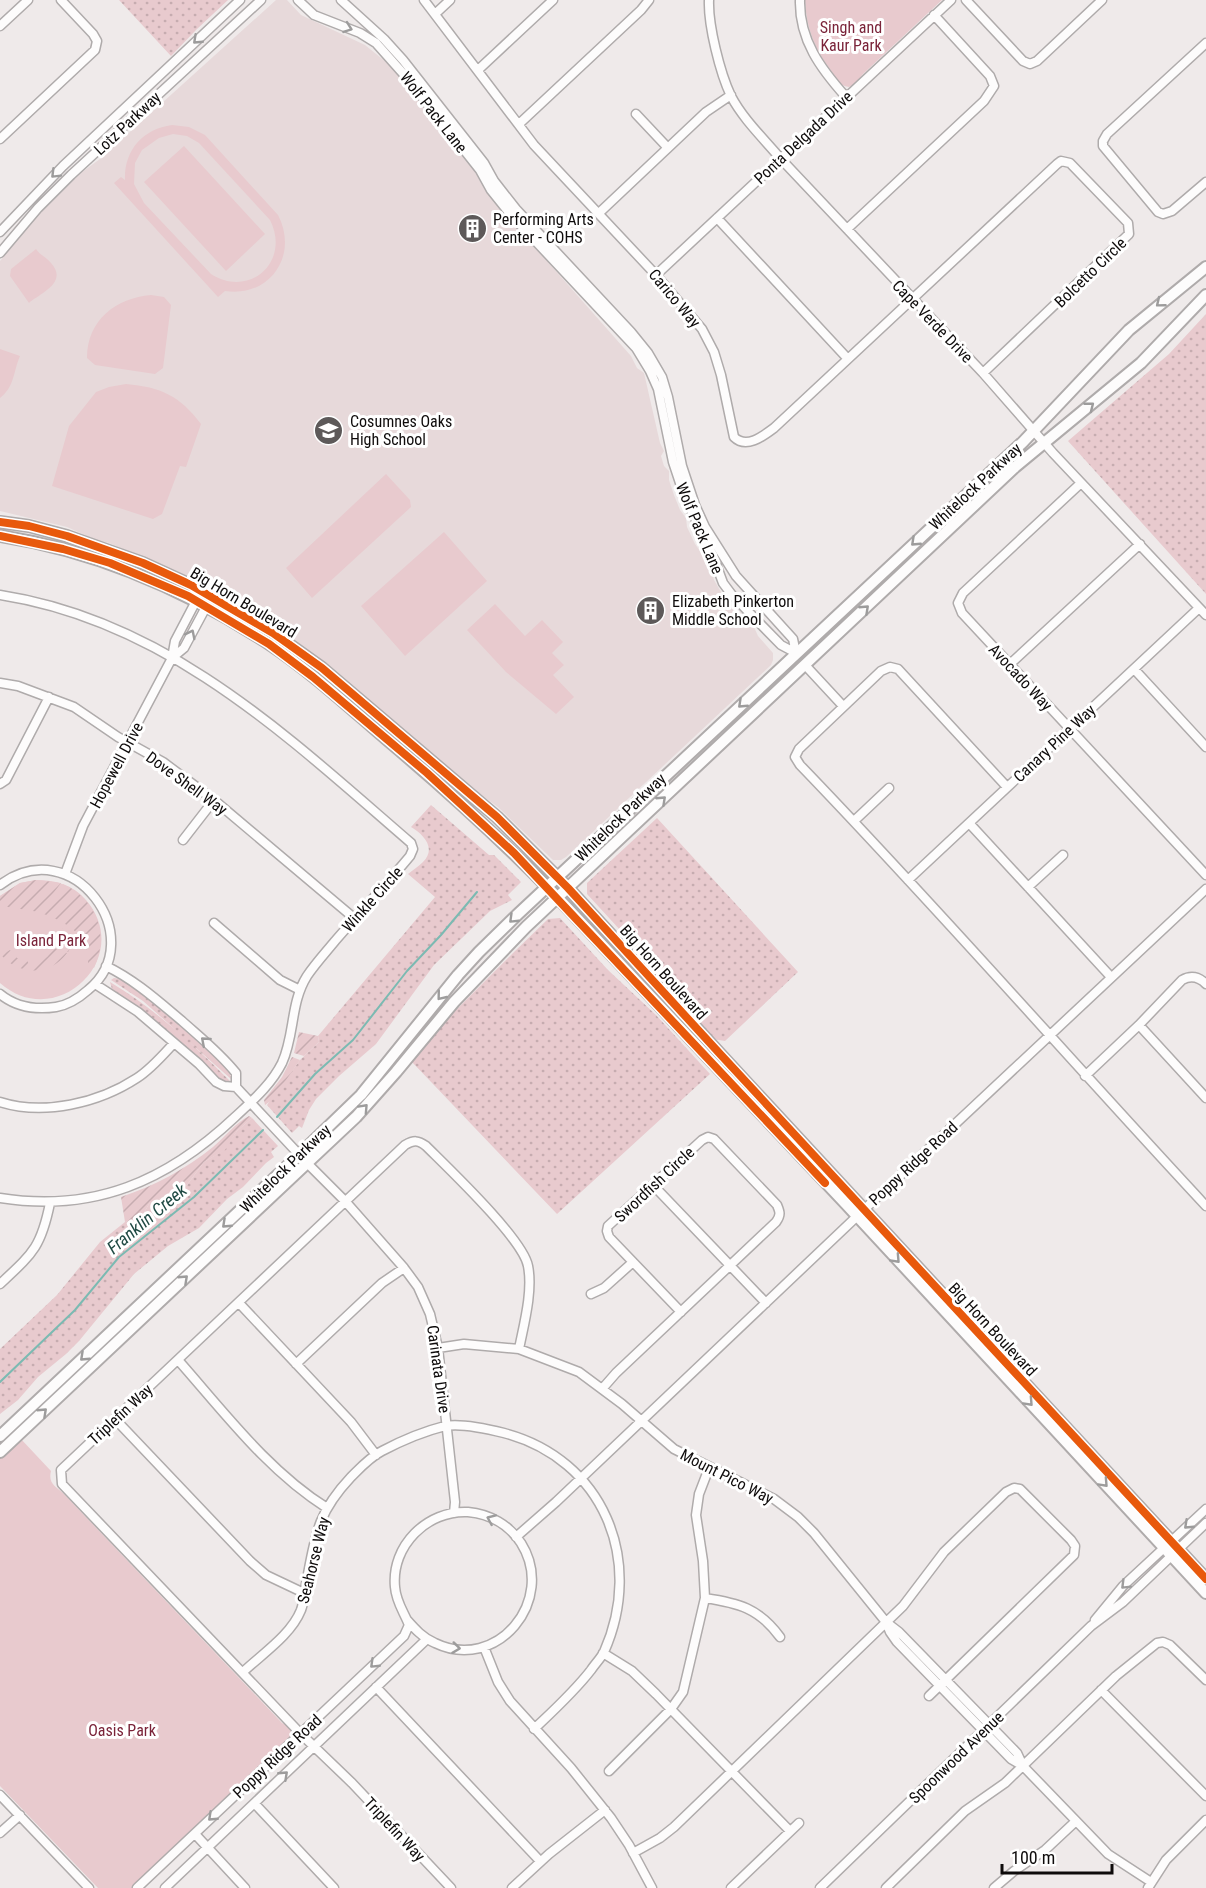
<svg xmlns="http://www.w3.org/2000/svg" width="1206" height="1888" viewBox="0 0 1206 1888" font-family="'Roboto Condensed',sans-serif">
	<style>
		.built { fill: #e7d9da }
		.grass { fill: url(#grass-dots) }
		.park { fill: #e8cace; fill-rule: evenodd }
		.garden { fill: url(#garden-furrows) }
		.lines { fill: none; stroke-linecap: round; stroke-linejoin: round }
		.stream { stroke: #7bbab2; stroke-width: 2 }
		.minor-casing { stroke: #afabab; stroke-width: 11 }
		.major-casing { stroke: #afabab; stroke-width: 14 }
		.minor { stroke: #fdfcfc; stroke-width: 8 }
		.major { stroke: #fdfcfc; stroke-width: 10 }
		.cycleway-casing { stroke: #fff; stroke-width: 11 }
		.cycleway { stroke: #e8590c; stroke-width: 8 }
		.oneway { stroke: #9d9c9c }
		.labels { text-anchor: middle; stroke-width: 6; stroke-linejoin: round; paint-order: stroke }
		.park-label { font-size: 16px; fill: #7a2339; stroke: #fff }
		.street-label { font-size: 16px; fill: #0e0b0b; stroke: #fff }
		.poi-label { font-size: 16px; fill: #0e0b0b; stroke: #fff; text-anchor: start }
		.water-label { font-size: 18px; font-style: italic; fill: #204a44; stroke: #fff }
	</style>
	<defs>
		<pattern id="grass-dots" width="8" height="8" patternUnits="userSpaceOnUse" patternTransform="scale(1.5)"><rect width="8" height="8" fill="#e8cace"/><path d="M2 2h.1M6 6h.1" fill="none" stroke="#c6acb0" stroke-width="1.8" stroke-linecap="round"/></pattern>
		<pattern id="garden-furrows" width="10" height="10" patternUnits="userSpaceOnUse" patternTransform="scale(1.5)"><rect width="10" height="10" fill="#e8cace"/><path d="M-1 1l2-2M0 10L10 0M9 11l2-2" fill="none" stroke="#c6acb0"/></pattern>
	</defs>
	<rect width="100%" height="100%" fill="#efeaea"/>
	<path class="built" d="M276 0H287L301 15 365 45 391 66 472 167 485 190 493 200 631 356 637 368 644 373 660 443 664 451 661 456 664 466 669 471V480L674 495 680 510 686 518 687 527 695 544 710 565 714 580 721 592 744 616 748 623 754 627 758 636 773 653V660L771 665 566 857 561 860H553L498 807 449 772 321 662 277 629 197 580 109 543 94 539 67 527 0 511V261L44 208 78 175 100 159Z"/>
	<path class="grass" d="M119 0H228L197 29 171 56Z
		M1206 314V594L1068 441 1169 354Z
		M431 805 489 855H494L521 882 508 895 512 900 490 911 434 965 376 1044 339 1076 316 1099 309 1110 302 1128 299 1126 292 1133 267 1105 300 1060 319 1042 318 1036 435 897 408 874C413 870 419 866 423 862 437 848 423 834 411 827Z
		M657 818 798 972 725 1041 713 1039 672 995 655 968 587 894V883Z
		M560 918 608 970 656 1015 710 1074 557 1214 412 1062 455 1011 513 953 548 919Z
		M114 978C132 978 214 1055 230 1071L231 1079 143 1001 111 980Z
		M110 982C154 1008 194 1045 230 1081L226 1082 221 1080 145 1013 112 989Z
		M252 1118 278 1146 271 1152 274 1157 266 1163 243 1187 227 1199 199 1228 168 1246 134 1274 79 1341 66 1354 38 1377 18 1400 0 1414V1349L57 1295 100 1242 125 1222 135 1221 142 1216 149 1204 187 1185 204 1162 224 1150 237 1131Z"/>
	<path class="park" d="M805 0H942L863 74 855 84 849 87C839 86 837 79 832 72 815 50 806 28 805 0Z
		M172 125 189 127 205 135 278 215C299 255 270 298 225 291L218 297 114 183 121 177 125 180C124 150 143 129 172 125ZM173 134 187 136 199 143 270 220C291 261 250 299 211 274L144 203 134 184 135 163 142 150 159 138Z
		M184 146 265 234 226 271 144 182Z
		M36 249C40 255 46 257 51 263 69 283 39 294 29 303L10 276 11 269Z
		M151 295 164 297 171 305 163 368 155 374 95 365 87 358C87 320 116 298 151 295Z
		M0 349 20 356C13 372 15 386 0 398Z
		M126 384C161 387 180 396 201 424L186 467 180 466 162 514 153 519 52 486 69 426 96 392 109 387Z
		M386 474 410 500 411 507 312 598 286 568Z
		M444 532 487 581 405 656 361 606Z
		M495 604 525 636 542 620 563 642 552 653 564 665 553 675 574 697 556 714 506 672 467 630Z
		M36 880C56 880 73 885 86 900 135 957 57 1033 0 983V896L20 883Z
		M20 1438 51 1471C48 1483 55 1486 63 1493L282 1723C288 1726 293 1729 292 1736L281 1748 132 1888H98L0 1786V1458Z"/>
	<path class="garden" d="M36 880 61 883 39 912 8 907 0 902V896L20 883Z
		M63 884C96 899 110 934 94 968L88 963C90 934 64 921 41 913Z
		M63 928 76 938 68 952 56 947 61 938Z
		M54 948 67 953C50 976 20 976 1 955L10 950 17 958 27 960 29 965 33 966 38 964 39 960 47 957Z
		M299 1032 318 1036 319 1042 304 1056 294 1053Z
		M292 1057 300 1060 272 1100 265 1105 264 1100 282 1077Z
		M249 1116 252 1118 237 1131 225 1150 204 1162 187 1185 149 1204 142 1216 135 1221 125 1222 121 1197C154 1186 186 1169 213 1147 225 1137 235 1123 249 1116Z"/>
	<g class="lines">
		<path class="stream" d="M277 1117 315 1074 353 1040 407 971 441 935 477 892
			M0 1382 75 1310 119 1257 194 1197 263 1130"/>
		<defs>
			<path id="minor" d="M298 0 314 15 360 33 376 43 408 79 480 170 491 190 511 215 636 348 650 371 658 389 673 462 684 495 713 556 723 583 732 595 781 645 796 653 793 639 736 576 705 527 695 505 682 466 668 397 662 377 648 353 631 332 516 209 494 181 484 163 403 60 384 39 341 0
				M424 0 534 145 656 275 702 329 714 352 721 375 734 437C746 449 762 437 774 428L1057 164 1061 161 1070 163 1128 223 1129 234 983 373
				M709 0C708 25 720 73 731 96 743 119 764 139 780 158L983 373 1053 453 1206 615
				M800 0C799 40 821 69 846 97
				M966 0 1023 61 1030 64 1037 61 1102 0
				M435 14 450 0
				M0 26 28 0
				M1206 43 1107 134 1103 141V146L1158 212 1163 214 1172 211 1206 182
				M478 70 553 0
				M636 114 668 148
				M519 124 641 10 649 0
				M0 139 95 50 97 41 93 34 61 0
				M599 213 706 112 731 95
				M717 218 848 359
				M847 229 984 101 994 86 990 76 934 15
				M0 232 63 166 240 0
				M0 253 38 208 71 175 261 0
				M656 275 951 0
				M1081 483 963 593 958 603 962 613 1206 875
				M0 595C168 621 288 737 411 843L413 849 410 856C386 885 360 912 335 941 326 952 315 964 307 976 290 1003 295 1035 282 1063 271 1085 252 1101 235 1117 167 1181 94 1213 0 1198
				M172 658 184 648 206 607
				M1010 664 1140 544
				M805 665 843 706
				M1134 669 1206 747
				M0 683 18 686 74 707 118 737 163 762 214 800 354 918
				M0 784 6 780 49 697
				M1007 787 898 669 890 667 881 671 799 749 795 757 800 765C939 909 1070 1060 1206 1206
				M854 821 889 788
				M969 823 1111 977
				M183 840 214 800
				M65 874 83 826 172 658 175 641 196 601
				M908 880 1199 608
				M0 885C73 830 151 939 88 990 79 998 68 1005 56 1007 36 1010 16 1007 0 994
				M1028 887 1063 855
				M214 923 280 980 300 990
				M106 966C135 980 158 1001 182 1021 201 1038 220 1053 236 1073V1087
				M95 984 138 1012 199 1064 216 1082 224 1086 236 1087
				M1139 1025 1206 1098
				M1085 1076 1139 1025 1182 980C1191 975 1199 977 1206 984
				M236 1087 307 1163 345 1201 404 1268 418 1287 430 1314 438 1348 455 1502 454 1513
				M0 1102C44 1116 99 1103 137 1078 151 1069 162 1056 174 1043
				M653 1185 766 1303
				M0 1284C32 1254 41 1248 50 1203
				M591 1294 604 1288 633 1262
				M239 1303 351 1422 376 1455
				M438 1348 464 1344 519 1349 579 1372 622 1404 674 1449 774 1499 798 1517 814 1533 886 1622 899 1632 1017 1753 1023 1766
				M178 1360C224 1412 268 1471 327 1508
				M296 1364 382 1283 404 1268
				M602 1389 616 1373 776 1222C781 1215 780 1212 777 1205L714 1139 708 1137 702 1140 608 1226 607 1231 609 1237 681 1312
				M115 1419 250 1561 266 1575 304 1593
				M516 1537 556 1502 890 1185 1206 889
				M705 1598C738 1603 759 1608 780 1637
				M1095 1620 1123 1586 1206 1509
				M886 1622 890 1632 897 1642 1011 1759 1023 1766 1108 1854 1151 1882
				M484 1647 498 1682 510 1701 571 1768 611 1818 629 1845 652 1888
				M603 1653 632 1671 656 1694 790 1831
				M243 1672C262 1654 291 1635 301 1610 305 1599 305 1585 308 1574 316 1530 320 1510 351 1477 360 1468 370 1457 382 1451 401 1441 425 1431 445 1426 461 1423 488 1429 504 1433 603 1459 645 1560 604 1652 601 1658 595 1664 591 1670 574 1692 554 1710 534 1729
				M376 1687 540 1861
				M1101 1690 1206 1796
				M609 1771 671 1709 683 1692 705 1598 703 1561 696 1515 699 1494 709 1468
				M0 1795 89 1888
				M255 1804 334 1888
				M0 1833 20 1815
				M195 1834 245 1888
				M633 1853 660 1838 674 1827 903 1606 944 1552 1006 1492 1014 1488 1020 1489 1071 1540 1075 1546 1074 1555 929 1696
				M137 1888 404 1636 409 1625C404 1612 396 1602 395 1587 391 1546 427 1510 468 1512 490 1514 509 1525 521 1543 557 1600 497 1673 435 1643 423 1638 415 1629 407 1620
				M165 1888 427 1639
				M451 1888 352 1783 301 1734 62 1484 61 1470 405 1145C414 1140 418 1140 426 1146 448 1168 523 1239 528 1266 533 1291 524 1324 519 1349
				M512 1888 549 1854 605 1810
				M731 1888 799 1823
				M820 1888 1091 1626 1123 1602 1206 1523
				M886 1888 965 1811 1005 1783 1116 1676 1157 1643 1163 1642 1170 1645 1206 1680
				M994 1888 1014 1871 1045 1850 1076 1821
				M1148 1888 1166 1860 1206 1820"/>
			<path id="major" d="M0 522 29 526 67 536 143 563 191 585 273 633 322 668 497 817 568 888 721 1055 1206 1579
				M0 536C97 551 186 590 268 643 312 672 351 709 391 743 449 792 505 843 558 898L846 1204 1206 1593
				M0 1436 299 1155 361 1095 458 975 479 952 518 914 1023 442 1129 330 1206 267
				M0 1452 356 1117 396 1072 454 1002 526 927 1015 467 1141 363 1206 295"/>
		</defs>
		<use href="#minor" class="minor-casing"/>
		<use href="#major" class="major-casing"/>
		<use href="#minor" class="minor"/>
		<use href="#major" class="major"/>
		<defs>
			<path id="cycleway" d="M0 522 29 526 67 536 143 563 191 585 273 633 322 668 497 817 568 888 721 1055 1206 1579
				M0 536 63 549 110 563 188 596 269 644 313 677 427 773 514 853 825 1183"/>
		</defs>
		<use href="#cycleway" class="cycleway-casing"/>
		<use href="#cycleway" class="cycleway"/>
	</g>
	<defs><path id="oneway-chevron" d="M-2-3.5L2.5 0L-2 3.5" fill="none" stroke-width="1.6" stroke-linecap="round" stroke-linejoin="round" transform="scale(1.5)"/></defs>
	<g class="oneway">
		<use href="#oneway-chevron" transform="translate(348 28) rotate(20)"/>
		<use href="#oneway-chevron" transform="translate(197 40) rotate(137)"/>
		<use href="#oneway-chevron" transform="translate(55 174) rotate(135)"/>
		<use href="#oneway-chevron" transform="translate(1160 303) rotate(141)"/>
		<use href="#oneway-chevron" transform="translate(1090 406) rotate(-38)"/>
		<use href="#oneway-chevron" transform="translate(915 542) rotate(137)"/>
		<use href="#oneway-chevron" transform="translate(865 609) rotate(-43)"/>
		<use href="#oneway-chevron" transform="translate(191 634) rotate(-63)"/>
		<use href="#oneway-chevron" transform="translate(742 704) rotate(137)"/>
		<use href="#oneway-chevron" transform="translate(662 800) rotate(-43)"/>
		<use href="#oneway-chevron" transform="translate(513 919) rotate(136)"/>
		<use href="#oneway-chevron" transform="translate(441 996) rotate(129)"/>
		<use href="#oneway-chevron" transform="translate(205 1041) rotate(-139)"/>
		<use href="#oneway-chevron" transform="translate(364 1108) rotate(-47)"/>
		<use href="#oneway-chevron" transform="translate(226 1224) rotate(137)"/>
		<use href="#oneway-chevron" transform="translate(896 1259) rotate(47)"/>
		<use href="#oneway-chevron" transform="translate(184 1279) rotate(-43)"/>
		<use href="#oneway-chevron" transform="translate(84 1357) rotate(137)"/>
		<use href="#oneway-chevron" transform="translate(1029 1402) rotate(47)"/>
		<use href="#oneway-chevron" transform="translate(43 1412) rotate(-43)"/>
		<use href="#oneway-chevron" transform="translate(1104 1483) rotate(47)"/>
		<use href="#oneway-chevron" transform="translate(491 1519) rotate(-156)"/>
		<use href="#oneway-chevron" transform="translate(1188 1525) rotate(137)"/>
		<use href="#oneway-chevron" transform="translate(1125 1585) rotate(135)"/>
		<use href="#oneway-chevron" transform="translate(456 1648) rotate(7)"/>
		<use href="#oneway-chevron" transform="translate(374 1664) rotate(136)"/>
		<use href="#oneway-chevron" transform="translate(284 1775) rotate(-43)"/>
		<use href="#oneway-chevron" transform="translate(212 1817) rotate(137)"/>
	</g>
	<defs>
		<symbol id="building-disc" viewBox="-11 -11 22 22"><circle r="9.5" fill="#5d5959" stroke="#fff"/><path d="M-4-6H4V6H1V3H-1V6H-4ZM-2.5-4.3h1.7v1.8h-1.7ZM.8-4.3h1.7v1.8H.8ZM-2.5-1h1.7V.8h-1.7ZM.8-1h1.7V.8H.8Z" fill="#fff"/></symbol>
		<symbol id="school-disc" viewBox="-11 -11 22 22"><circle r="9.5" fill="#5d5959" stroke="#fff"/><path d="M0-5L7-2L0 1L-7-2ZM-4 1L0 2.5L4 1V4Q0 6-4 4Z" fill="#fff"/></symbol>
	</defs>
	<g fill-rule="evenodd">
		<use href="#building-disc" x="456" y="212" width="33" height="33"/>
		<use href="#school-disc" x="312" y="414" width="33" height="33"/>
		<use href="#building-disc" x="634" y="594" width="33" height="33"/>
	</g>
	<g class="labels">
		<g class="park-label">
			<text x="851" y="33">Singh and<tspan x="851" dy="18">Kaur Park</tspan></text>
			<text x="51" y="946">Island Park</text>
			<text x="122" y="1736">Oasis Park</text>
		</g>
		<g class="street-label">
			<text transform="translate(434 112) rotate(52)" y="6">Wolf Pack Lane</text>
			<text transform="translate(127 123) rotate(-43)" y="6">Lotz Parkway</text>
			<text transform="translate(803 137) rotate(-43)" y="6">Ponta Delgada Drive</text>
			<text transform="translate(1090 272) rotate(-44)" y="6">Bolcetto Circle</text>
			<text transform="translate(675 298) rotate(50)" y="6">Carico Way</text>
			<text transform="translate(933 321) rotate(46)" y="6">Cape Verde Drive</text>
			<text transform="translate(975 486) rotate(-43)" y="6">Whitelock Parkway</text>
			<text transform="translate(700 528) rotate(67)" y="6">Wolf Pack Lane</text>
			<text transform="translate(244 602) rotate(31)" y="6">Big Horn Boulevard</text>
			<text transform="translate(1021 677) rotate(47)" y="6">Avocado Way</text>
			<text transform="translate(1054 743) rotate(-43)" y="6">Canary Pine Way</text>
			<text transform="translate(116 765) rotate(-62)" y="6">Hopewell Drive</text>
			<text transform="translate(187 783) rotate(36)" y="6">Dove Shell Way</text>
			<text transform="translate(620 817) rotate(-44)" y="6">Whitelock Parkway</text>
			<text transform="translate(372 899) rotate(-48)" y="6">Winkle Circle</text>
			<text transform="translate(664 972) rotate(48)" y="6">Big Horn Boulevard</text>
			<text transform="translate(913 1163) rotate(-43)" y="6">Poppy Ridge Road</text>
			<text transform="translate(285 1168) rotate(-44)" y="6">Whitelock Parkway</text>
			<text transform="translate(654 1184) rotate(-43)" y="6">Swordfish Circle</text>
			<text transform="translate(993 1329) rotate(47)" y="6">Big Horn Boulevard</text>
			<text transform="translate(439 1369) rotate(82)" y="6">Carinata Drive</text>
			<text transform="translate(120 1414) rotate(-43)" y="6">Triplefin Way</text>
			<text transform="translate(727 1476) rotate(27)" y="6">Mount Pico Way</text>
			<text transform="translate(313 1560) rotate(-76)" y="6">Seahorse Way</text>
			<text transform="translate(277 1756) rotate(-43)" y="6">Poppy Ridge Road</text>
			<text transform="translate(956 1757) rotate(-44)" y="6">Spoonwood Avenue</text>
			<text transform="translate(395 1829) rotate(47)" y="6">Triplefin Way</text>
		</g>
		<g class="poi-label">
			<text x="493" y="225">Performing Arts<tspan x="493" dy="18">Center - COHS</tspan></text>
			<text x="350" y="427">Cosumnes Oaks<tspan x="350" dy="18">High School</tspan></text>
			<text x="672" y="607">Elizabeth Pinkerton<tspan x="672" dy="18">Middle School</tspan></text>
		</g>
		<g class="water-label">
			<text transform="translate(147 1219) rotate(-40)" y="6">Franklin Creek</text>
		</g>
	</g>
	<path d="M1002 1864v9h110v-9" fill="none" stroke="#0e0b0b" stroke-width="3"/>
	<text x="1011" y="1864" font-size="18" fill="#0e0b0b" stroke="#ffffff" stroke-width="4.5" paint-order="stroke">100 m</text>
</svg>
